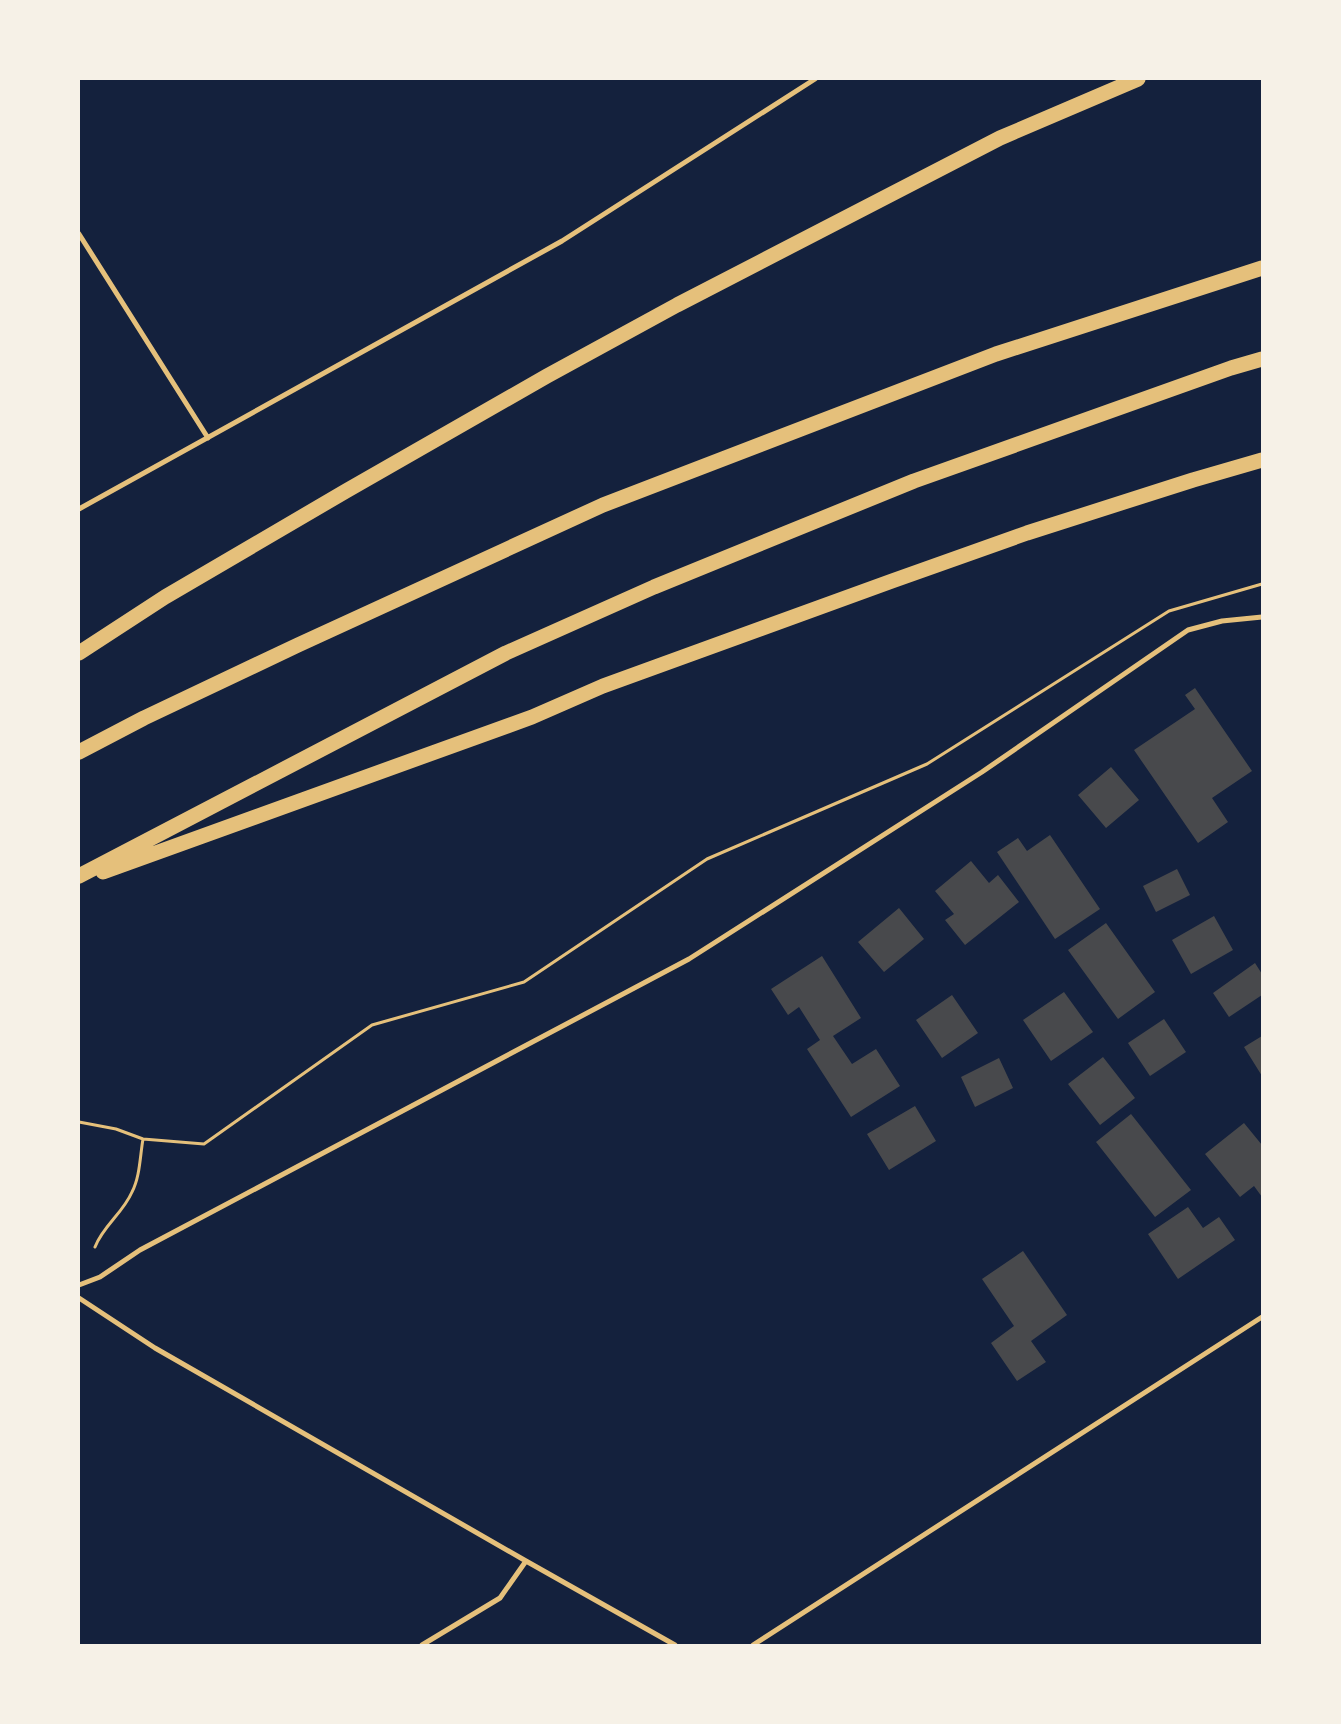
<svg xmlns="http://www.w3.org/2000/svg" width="1341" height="1724" viewBox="0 0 1341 1724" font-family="Arial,sans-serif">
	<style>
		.building { fill: #48494c }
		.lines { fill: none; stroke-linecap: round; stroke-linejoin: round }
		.path { stroke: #e5c07b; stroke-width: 3 }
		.minor { stroke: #e5c07b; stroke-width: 5 }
		.motorway { stroke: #e5c07b; stroke-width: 15 }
	</style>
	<rect width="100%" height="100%" fill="#14213d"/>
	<path class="building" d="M1195 688 1252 771 1212 798 1228 822 1198 843 1134 750 1195 709 1185 695Z
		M1111 767 1139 800 1106 828 1078 795Z
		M1050 835 1100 909 1055 939 997 852 1018 838 1027 851Z
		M971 861 989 883 998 875 1019 902 965 945 945 920 954 914 935 891Z
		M1177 869 1190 895 1156 912 1143 886Z
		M899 908 924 939 884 972 858 942Z
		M1214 916 1233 950 1191 974 1172 940Z
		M1106 923 1155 992 1118 1019 1068 950Z
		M822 956 861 1018 833 1036 852 1064 876 1049 900 1086 851 1117 807 1049 820 1040 799 1007 788 1015 771 989Z
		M1255 963 1262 974V995L1229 1017 1213 993Z
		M1064 992 1093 1032 1051 1061 1023 1020Z
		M952 995 978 1033 942 1058 916 1020Z
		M1164 1019 1186 1052 1150 1076 1128 1043Z
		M1262 1036V1076L1244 1047Z
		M1103 1057 1135 1098 1100 1125 1068 1084Z
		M999 1058 1013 1088 975 1107 961 1077Z
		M915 1106 936 1141 889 1170 867 1134Z
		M1131 1114 1191 1190 1155 1217 1096 1142Z
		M1244 1123 1262 1145V1197L1254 1186 1240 1197 1205 1154Z
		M1188 1207 1203 1228 1219 1217 1235 1240 1178 1279 1148 1234Z
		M1023 1251 1067 1315 1031 1341 1046 1362 1017 1381 991 1343 1014 1326 982 1279Z"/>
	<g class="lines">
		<path class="path" d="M79 1122 116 1129 143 1139 204 1144 372 1025 524 982 707 859 927 764 1169 611 1262 584
			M95 1247C103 1226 123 1213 132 1192 140 1177 140 1156 143 1139"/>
		<path class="minor" d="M79 234 208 438
			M79 509 562 241 815 79
			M79 1285 100 1277 140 1250 689 959 982 772 1188 630 1222 621 1262 617
			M79 1298 155 1348 526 1561 675 1645
			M422 1645 500 1598 526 1561
			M753 1645 1262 1317"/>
		<path class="motorway" d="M79 653 165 597 346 491 547 376 677 305 1000 138 1138 79
			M79 752 144 718 298 645 603 505 996 354 1262 268
			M103 872 532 717 603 686 892 581 1027 533 1193 480 1262 460
			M79 876 506 653 654 587 914 481 1231 368 1262 359"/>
	</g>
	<rect width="1341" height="1724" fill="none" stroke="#f6f1e7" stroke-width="160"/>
</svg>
